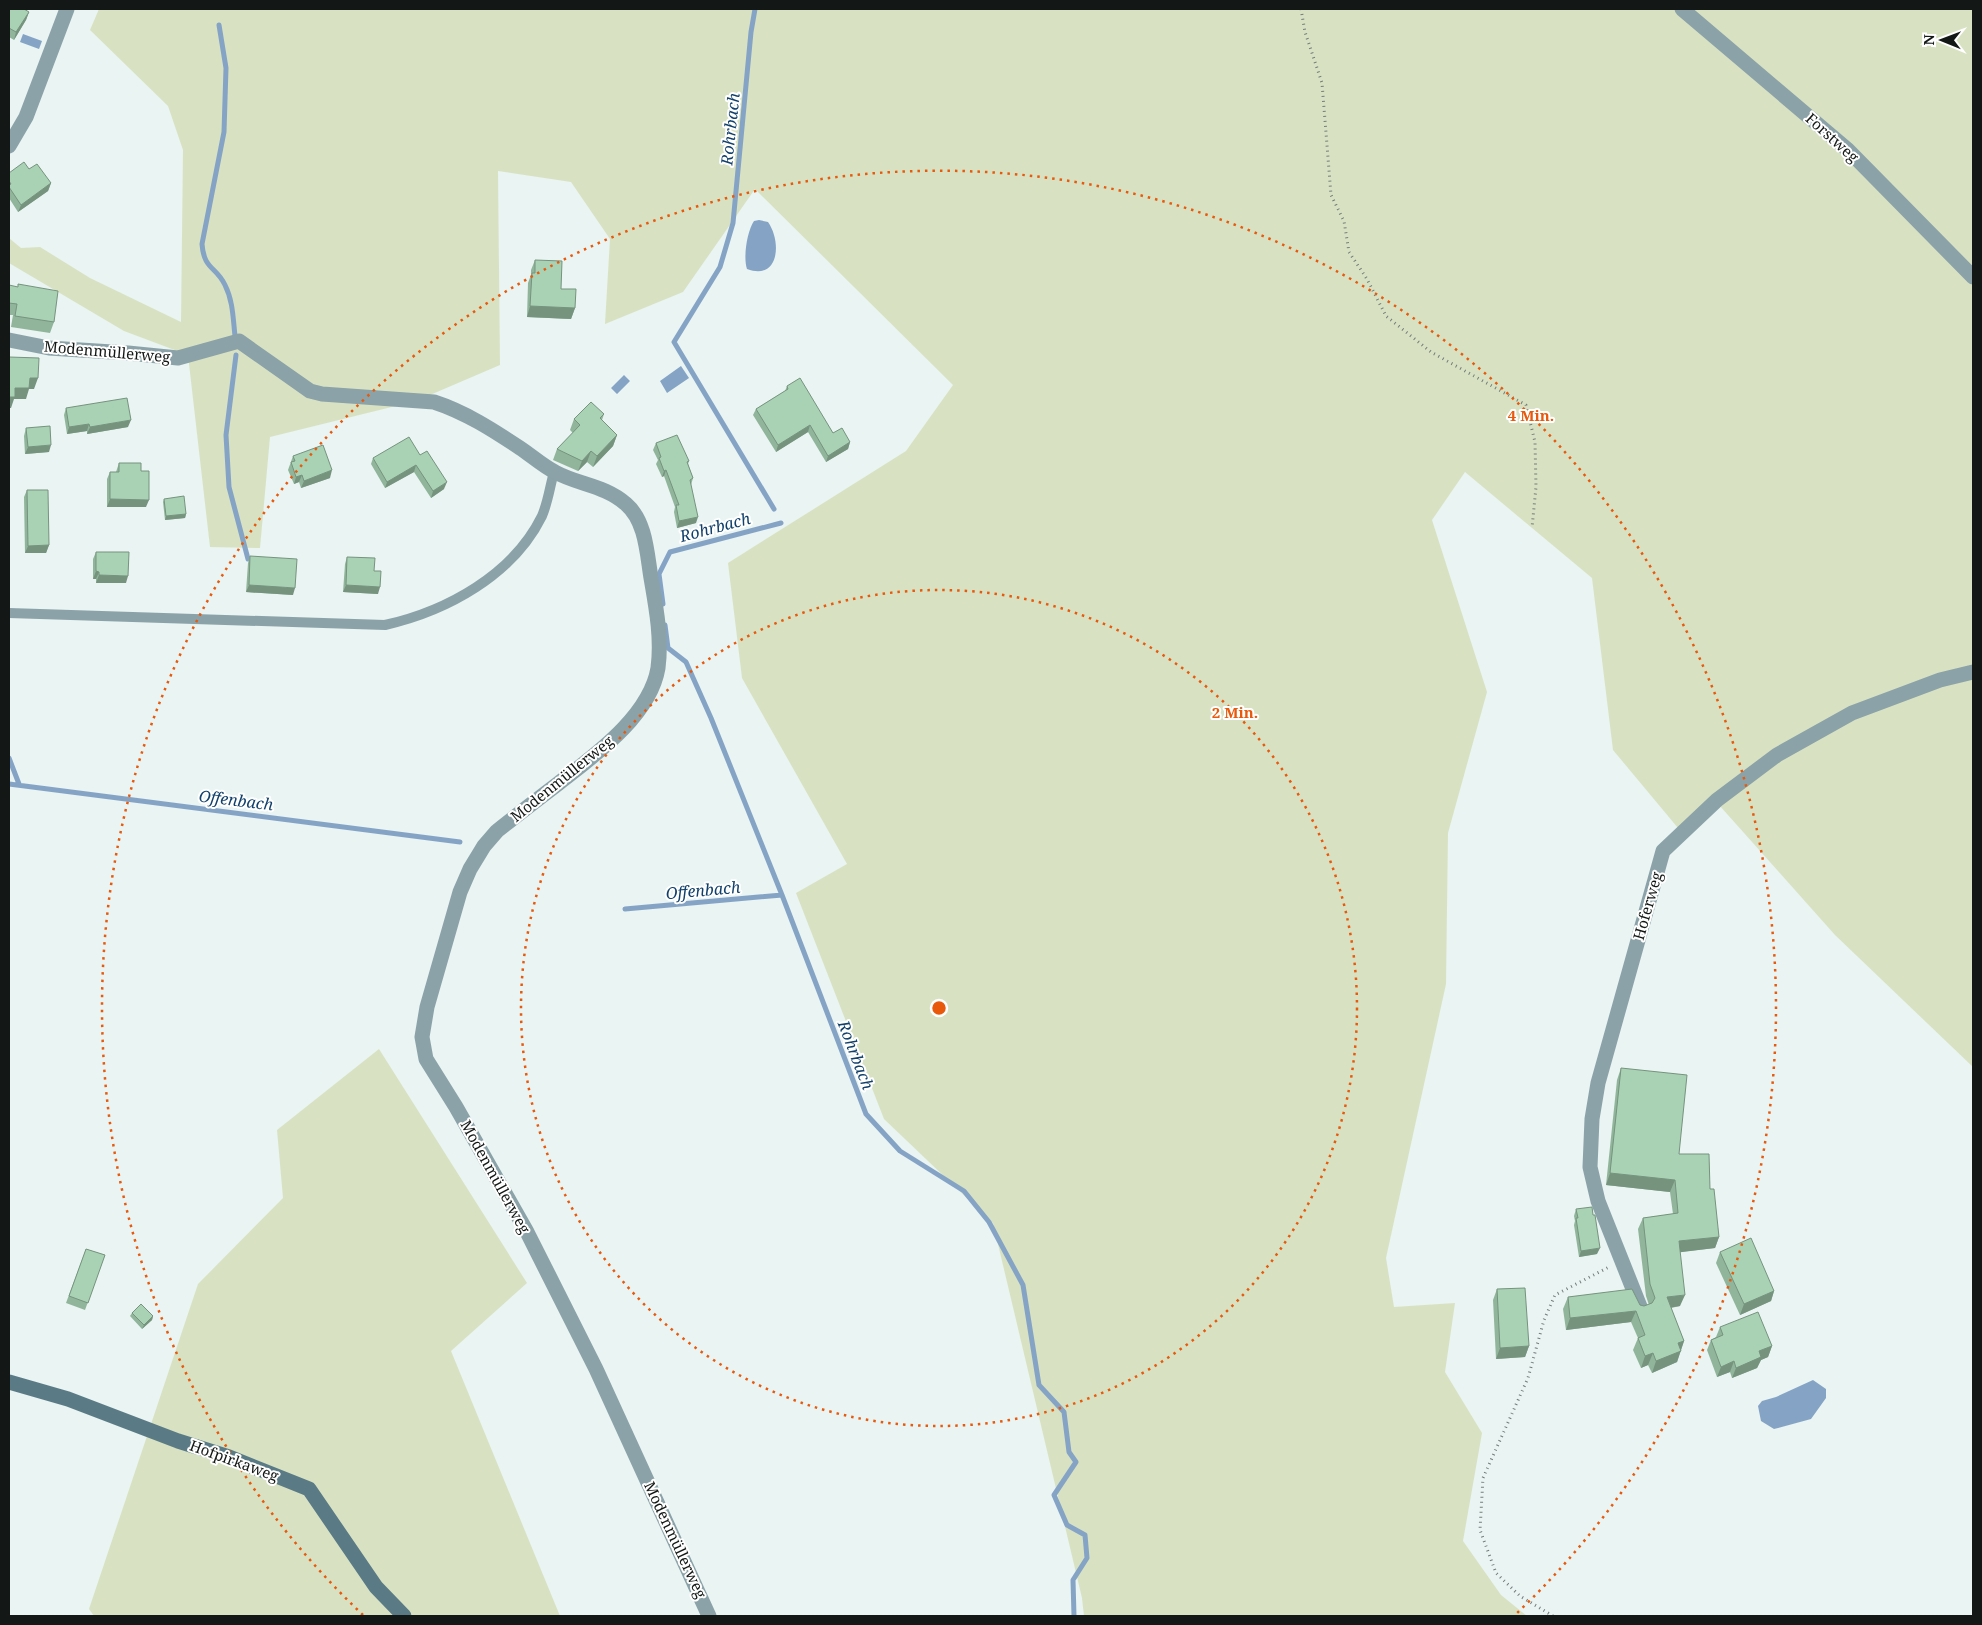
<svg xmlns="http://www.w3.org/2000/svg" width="1982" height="1625" viewBox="0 0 1982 1625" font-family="'Noto Serif',serif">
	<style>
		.green { fill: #d8e2c2 }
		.water { fill: #85a4c5 }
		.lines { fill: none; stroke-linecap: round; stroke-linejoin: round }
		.stream { stroke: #85a4c5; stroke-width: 5 }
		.path { stroke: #757c7b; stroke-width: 3; stroke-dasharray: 1 4; stroke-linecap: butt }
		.lane { stroke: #8ba2a8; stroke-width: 10 }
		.street { stroke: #8ba2a8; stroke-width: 15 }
		.secondary { stroke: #5a7b85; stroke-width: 15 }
		.wall { fill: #91b59b }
		.shaded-wall { fill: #76937e }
		.building { fill: #a9d2b4; stroke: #76937e }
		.ring { fill: none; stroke: #e8590c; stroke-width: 2.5; stroke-dasharray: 2.5 5 }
		.labels { text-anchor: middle; stroke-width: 4; stroke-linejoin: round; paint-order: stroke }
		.street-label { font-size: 15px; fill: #131716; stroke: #fff }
		.water-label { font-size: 16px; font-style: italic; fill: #11406b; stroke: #fff }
		.centre { fill: #e8590c; stroke: #fff; stroke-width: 2.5 }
		.ring-label { font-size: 15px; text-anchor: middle; font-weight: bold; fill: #e8590c; stroke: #fff; stroke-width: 4; stroke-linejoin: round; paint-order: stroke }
	</style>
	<rect width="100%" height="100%" fill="#e9f4f3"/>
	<path class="green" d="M99 9H1973V668L1849 710 1678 828 1613 750 1592 578 1465 472 1432 520 1487 692 1448 833 1446 984 1386 1258 1394 1307 1455 1303 1445 1372 1482 1433 1463 1541 1501 1595 1527 1616H1084L1082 1598 993 1223 884 1119 796 893 847 864 742 678 728 563 906 451 953 385 755 189 683 292 605 324 610 239 571 182 498 171 500 365 416 401 270 437 260 548 210 547 188 355 124 331 9 263V238L21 248 40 247 90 278 181 322 183 150 168 106 90 30Z
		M1973 675V1067L1835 935 1719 805 1781 756 1854 715Z
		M379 1049 527 1283 451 1351 560 1616H94L89 1609 198 1284 283 1198 277 1130Z"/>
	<path class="water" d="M23 34 42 41 39 49 20 42Z
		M759 220 768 222C782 242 779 281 747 269 743 258 747 231 754 221Z
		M681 366 689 378 667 393 660 381Z
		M624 375 630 381 617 394 611 388Z
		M1813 1380 1826 1389V1398L1811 1419 1774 1429 1761 1421 1758 1406 1762 1401 1776 1397Z"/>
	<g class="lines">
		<path class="stream" d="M755 9 751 32 733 223 720 267 674 342 774 509
			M219 25 226 68 224 132 202 244C204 270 216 266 225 285 233 301 233 318 235 336
			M236 355 226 435 229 487 248 559
			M663 604 659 574 670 552 781 523
			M665 625 668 648 686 662 711 718 782 895 866 1114 900 1151 964 1191 989 1222 1023 1285 1039 1385 1064 1412 1069 1452 1076 1462 1054 1495 1067 1525 1085 1535 1087 1558 1073 1580 1074 1616
			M9 758 19 784
			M9 784 460 842
			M625 909 782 895"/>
		<path class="path" d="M1301 9 1305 32 1322 83 1331 195 1344 221 1349 252 1367 279 1386 316 1431 352 1526 405 1535 442 1536 487 1532 528
			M1553 1616 1520 1596 1496 1573 1480 1530 1483 1478 1528 1378 1544 1320 1555 1295 1609 1267"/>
		<path class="lane" d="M9 613 385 625C447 611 513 575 542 516 548 502 550 486 554 472"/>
		<path class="street" d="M1682 9 1848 150 1973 277
			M9 146 26 117 67 9
			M9 340 49 348 128 353 178 358 239 341 310 391 322 394 434 402C465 412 493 430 520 448 532 456 543 466 555 472 579 485 604 485 626 504 646 521 647 554 651 578 656 607 662 638 658 668 650 716 595 755 559 783 538 799 517 815 497 831L484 846 470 869 460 892 427 1007 422 1037 426 1059 456 1107 527 1232 596 1369 709 1616
			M1641 1309 1598 1201 1590 1167 1592 1119 1598 1083 1663 851 1717 800 1777 755 1852 713 1940 680 1973 672"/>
		<path class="secondary" d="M9 1382 68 1399 178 1441 229 1457 309 1489 376 1587 404 1616"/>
	</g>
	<path class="wall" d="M9 9 29 12 26 20 14 40 9 37Z
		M29 169 51 183 48 191 18 212 9 198V173Z
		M535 260 561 289 575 308 571 319 527 317 528 283 531 275V270Z
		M9 285 54 322 50 333 11 327 13 315H9Z
		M787 386 833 433 850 442 848 449 826 462 808 432 776 452 753 415 756 409 785 391Z
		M66 408 128 427 87 434V431L67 434 64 415Z
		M604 414 602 420 617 435 613 446 593 467 587 462 578 471 553 460 557 449 573 433 570 430 574 419Z
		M26 428 49 452 25 454 24 436Z
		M656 443 689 461 688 464 693 478 691 485 696 523 677 528 674 512 675 507 664 476 662 477 656 464 658 460 653 450Z
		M420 455 444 489 431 498 414 472 385 488 371 464 373 458Z
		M293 456 330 478 301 488 299 482 294 484 288 470Z
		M119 463 141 471 146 507H107V479L110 472H116Z
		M27 490 49 545 46 553H25L24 497Z
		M164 499 186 514 185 518 165 520 163 502Z
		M96 552 126 583H96V579H93V559Z
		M250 556 293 595 246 592 248 563Z
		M347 557 374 571 378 594 343 592 345 564Z
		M1621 1068 1679 1154 1710 1189 1719 1237 1715 1248 1680 1252V1306L1671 1308 1684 1341 1677 1362 1652 1373 1648 1365 1641 1368 1633 1350 1638 1338 1631 1322 1566 1330 1563 1309 1568 1297 1640 1305 1644 1306 1649 1305 1646 1296 1638 1229 1643 1218 1673 1214 1670 1192 1606 1185 1617 1080Z
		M1576 1209 1597 1254 1579 1257 1574 1225 1575 1221 1574 1216Z
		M86 1249 105 1255 85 1310 66 1303Z
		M1720 1252 1774 1291 1771 1301 1740 1315 1716 1263Z
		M1497 1289 1529 1346 1525 1357 1496 1359 1493 1300Z
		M132 1313 153 1316 152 1320 142 1329 130 1316Z
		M1720 1327 1772 1346 1768 1357 1761 1360 1757 1368 1732 1378 1730 1372 1717 1377 1707 1350 1711 1340 1716 1337Z"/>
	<path class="shaded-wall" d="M29 12 26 20 14 40 16 32Z
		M51 183 48 191 18 212 21 205Z
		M530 306 575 308 571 319 527 317Z
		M30 378H38L34 389H29L26 399H14L11 408H9V397L15 388Z
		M131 420 128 427 87 434 90 427Z
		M89 424 87 431 67 434 69 427Z
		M810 425 808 432 776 452 778 445Z
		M617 435 613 446 593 467 597 456Z
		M850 442 848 449 826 462 828 456Z
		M51 445 49 452 25 454 28 447Z
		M591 451 587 462 578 471 582 461Z
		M416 465 414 472 385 488 387 482Z
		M332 470 330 478 301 488 304 481Z
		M666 470 664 476 662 477 664 471Z
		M302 475 299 482 294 484 296 477Z
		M447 482 444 489 431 498 433 491Z
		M110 499 149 500 146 507H107Z
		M186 514 185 518 165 520 166 516Z
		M698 517 696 523 677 528 679 521Z
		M49 545 46 553H25L28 546Z
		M96 571 99 572 96 579H93Z
		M99 575 128 576 126 583H96Z
		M249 585 295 588 293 595 246 592Z
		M346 585 380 587 378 594 343 592Z
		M1610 1173 1675 1180 1670 1192 1606 1185Z
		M1719 1237 1715 1248 1674 1253 1679 1241Z
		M1600 1248 1597 1254 1579 1257 1581 1251Z
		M1774 1291 1771 1301 1740 1315 1744 1304Z
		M1685 1295 1680 1306 1662 1309 1667 1297Z
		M1636 1311 1631 1322 1566 1330 1570 1318Z
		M153 1316 152 1320 142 1329 144 1325Z
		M1684 1341 1677 1362 1652 1373 1656 1361 1678 1343Z
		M1529 1346 1525 1357 1496 1359 1500 1348Z
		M1772 1346 1768 1357 1761 1360 1757 1368 1732 1378 1736 1368 1759 1351Z
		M1653 1353 1648 1365 1641 1368 1645 1356Z
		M1734 1361 1730 1372 1717 1377 1721 1367Z"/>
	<path class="building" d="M9 9H24L29 12 16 32 9 28Z
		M24 162 29 169 37 164 51 183 21 205 9 187V185L11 184 9 181V173Z
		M535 260 562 261 561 289H576L575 308 530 306 532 273H535Z
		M18 284 58 291 54 322 15 316 17 304 9 303V285L18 287Z
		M9 357 39 358 38 378H30L29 388H15V397H9Z
		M800 378 833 433 842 428 850 442 828 456 810 425 778 445 756 409 788 389 787 386Z
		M127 398 131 420 90 427 89 424 69 427 66 408Z
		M591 402 604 414 600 418 617 435 597 456 591 451 582 461 557 449 580 425 574 419Z
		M50 426 51 445 28 447 26 428Z
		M677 435 689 461 687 462 693 478 690 480 698 517 679 521 676 505H679L666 470 664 471 659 458 661 457 656 443Z
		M409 437 420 455 427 451 447 482 433 491 416 465 387 482 373 458Z
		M323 445 332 470 304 481 302 475 296 477 291 462 295 461 293 456Z
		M119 463H141V471H149V500L110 499V472H119Z
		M27 490H48L49 545 28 546Z
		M184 496 186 514 166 516 164 499Z
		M96 552H129L128 576 99 575V572L96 571Z
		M250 556 297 559 295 588 249 585Z
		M347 557 375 558 374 571H381L380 587 346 585Z
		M1621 1068 1687 1075 1679 1154H1709L1710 1189H1714L1719 1237 1679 1241 1685 1295 1667 1297 1684 1341 1678 1343 1681 1351 1656 1361 1653 1353 1645 1356 1638 1338 1645 1335 1636 1311 1570 1318 1568 1297 1632 1289 1640 1305 1644 1306 1652 1303 1655 1298 1650 1284 1643 1218 1678 1213 1675 1180 1610 1173Z
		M1592 1207 1593 1215H1595L1600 1248 1581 1251 1576 1218H1578L1576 1209Z
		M1751 1238 1774 1291 1744 1304 1720 1252Z
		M86 1249 105 1255 88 1303 69 1296Z
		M1525 1288 1529 1346 1500 1348 1497 1289Z
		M141 1304 153 1316 144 1325 132 1313Z
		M1758 1312 1772 1346 1759 1351 1761 1357 1736 1368 1734 1361 1721 1367 1711 1340 1723 1335 1720 1327Z"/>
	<g class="ring">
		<circle cx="939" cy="1008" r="418"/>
		<path d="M363 1615A837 837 0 1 1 1515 1615"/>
	</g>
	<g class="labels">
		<g class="street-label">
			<text transform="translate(1832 138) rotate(42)" y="5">Forstweg</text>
			<text transform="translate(107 352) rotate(5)" y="5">Modenmüllerweg</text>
			<text transform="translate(562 779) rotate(-39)" y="5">Modenmüllerweg</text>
			<text transform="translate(1648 906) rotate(-74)" y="5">Hoferweg</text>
			<text transform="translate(495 1177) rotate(61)" y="5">Modenmüllerweg</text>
			<text transform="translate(234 1461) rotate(20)" y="5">Hofpirkaweg</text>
			<text transform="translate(675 1540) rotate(65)" y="5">Modenmüllerweg</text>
		</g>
		<g class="water-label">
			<text transform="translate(730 129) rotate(-84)" y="6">Rohrbach</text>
			<text transform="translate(715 527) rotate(-15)" y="6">Rohrbach</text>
			<text transform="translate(236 800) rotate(7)" y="6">Offenbach</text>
			<text transform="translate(703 890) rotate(-5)" y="6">Offenbach</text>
			<text transform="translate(856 1055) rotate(69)" y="6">Rohrbach</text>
		</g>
	</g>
	<circle cx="939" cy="1008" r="8" class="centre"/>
	<g class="ring-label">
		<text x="1531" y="421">4 Min.</text>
		<text x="1235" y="718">2 Min.</text>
	</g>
	<rect width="1982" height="1625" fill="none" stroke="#131716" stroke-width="20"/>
	<g transform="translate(1942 40) rotate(271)" stroke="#ffffff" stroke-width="4" paint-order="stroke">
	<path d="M0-4L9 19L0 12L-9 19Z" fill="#131716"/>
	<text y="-8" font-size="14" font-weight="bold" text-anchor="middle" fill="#131716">N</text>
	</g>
</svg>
